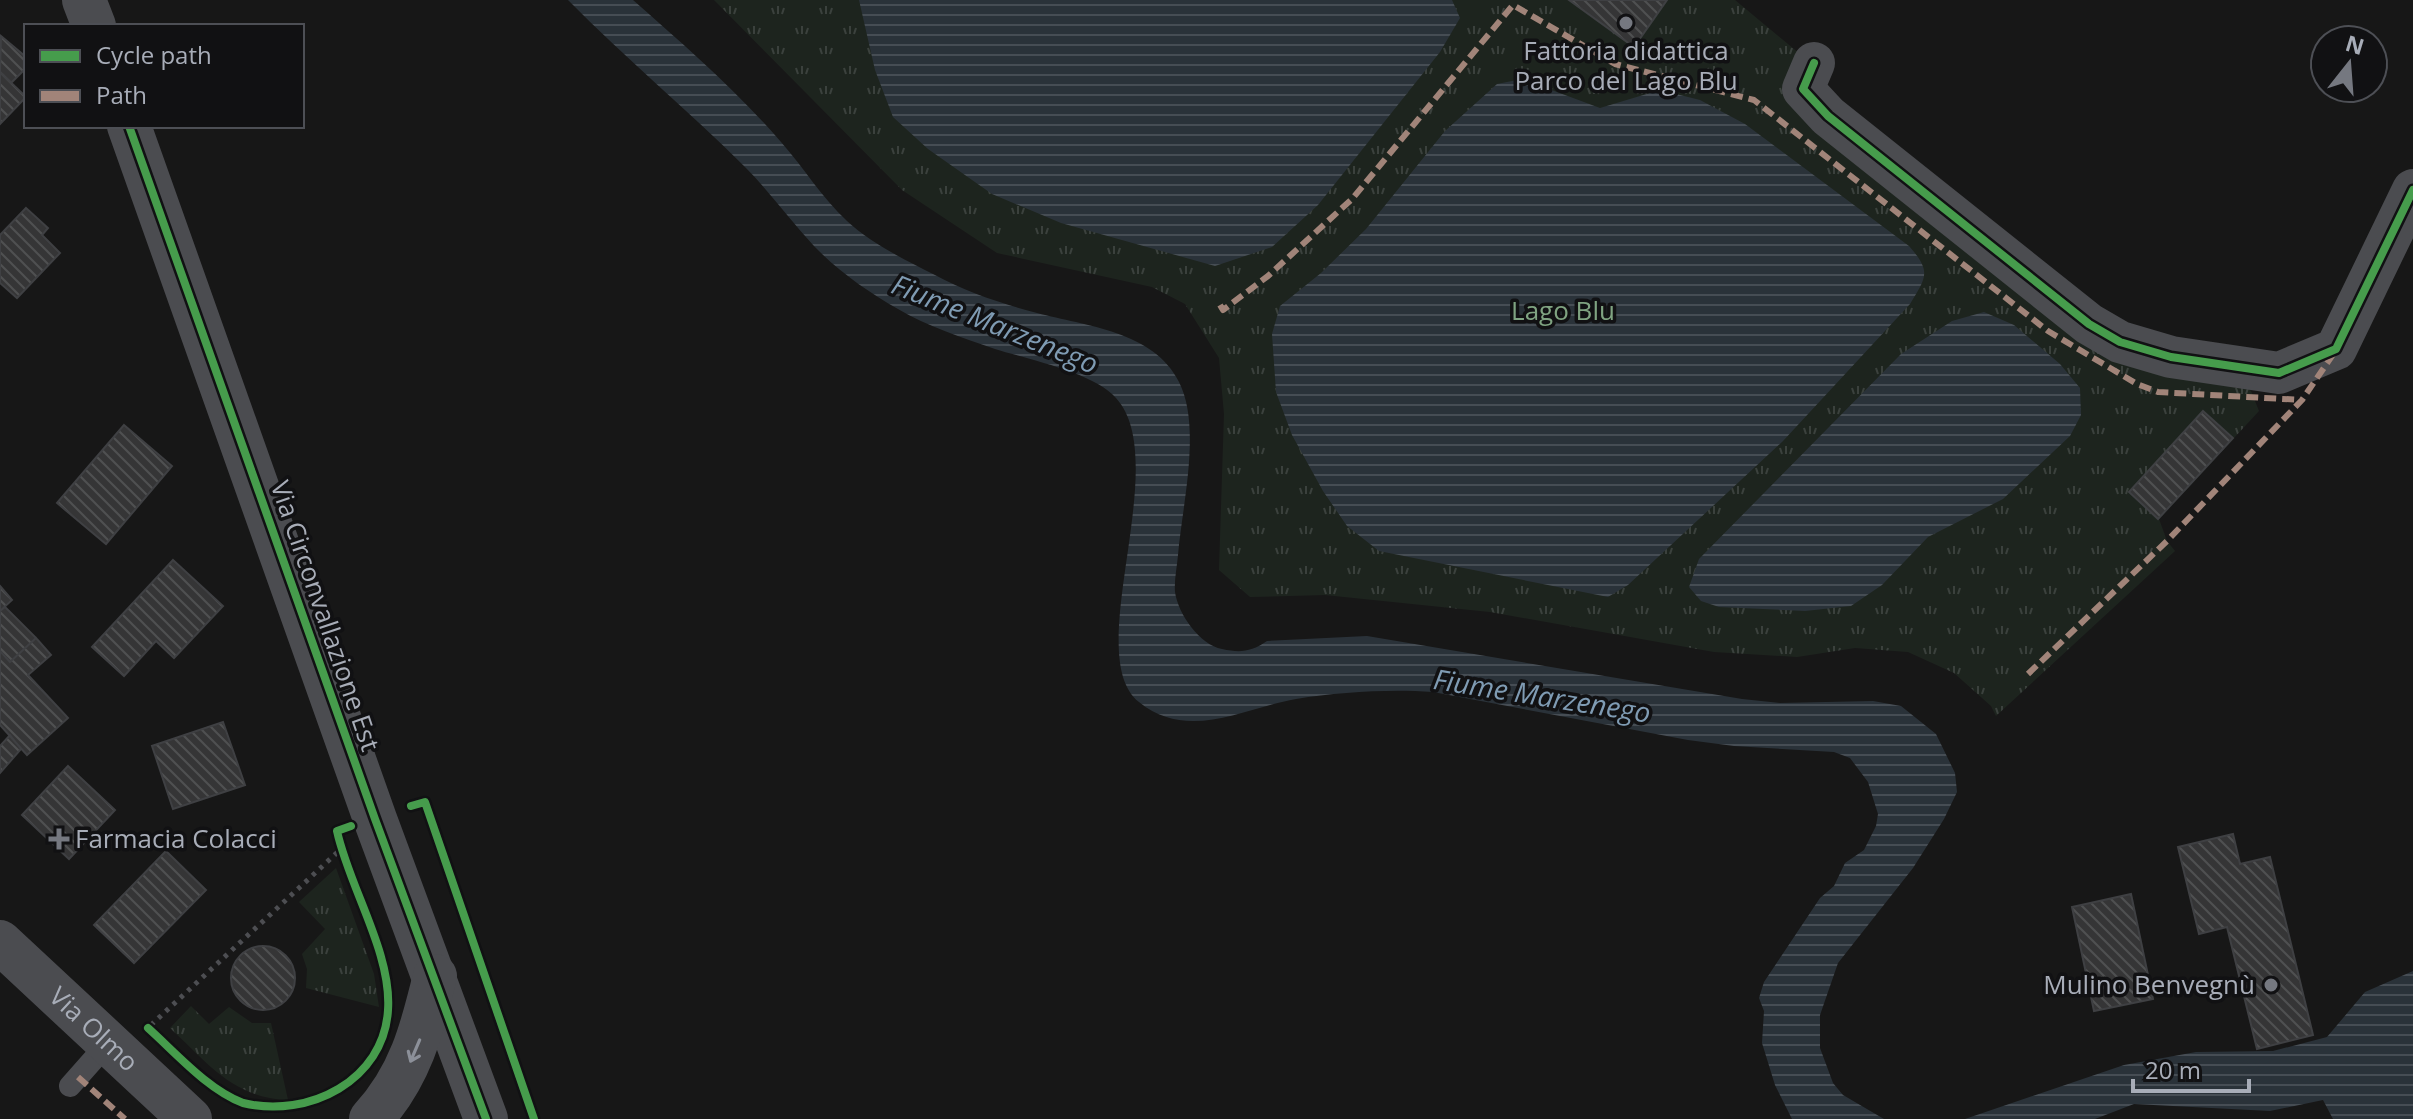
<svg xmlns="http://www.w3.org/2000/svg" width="2413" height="1119" viewBox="0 0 2413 1119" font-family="'Open Sans',sans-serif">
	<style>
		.grass { fill: url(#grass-tufts) }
		.water { fill: url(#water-rules) }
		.building { fill: url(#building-back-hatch); stroke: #3f4043; stroke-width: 2 }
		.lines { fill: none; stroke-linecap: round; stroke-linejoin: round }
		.path { stroke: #4d4e52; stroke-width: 5; stroke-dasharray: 4 6; stroke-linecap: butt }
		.service { stroke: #4b4c50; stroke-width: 22 }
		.minor { stroke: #4b4c50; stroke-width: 42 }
		.tertiary { stroke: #4b4c50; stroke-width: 44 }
		.quiet { stroke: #a18479; stroke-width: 6; stroke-dasharray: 12 6; stroke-linecap: butt }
		.cycleway-casing { stroke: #111113; stroke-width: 13 }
		.cycleway { stroke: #469c4c; stroke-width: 8 }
		.oneway { stroke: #8c9099 }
		.poi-dot { fill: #757880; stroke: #111113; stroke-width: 3 }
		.labels { text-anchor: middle; stroke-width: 7; stroke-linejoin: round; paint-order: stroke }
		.poi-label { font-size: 26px; fill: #a8adb8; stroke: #111113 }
		.park-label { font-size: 26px; fill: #7fa381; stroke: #111113 }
		.street-label { font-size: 26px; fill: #a8adb8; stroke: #111113 }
		.water-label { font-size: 28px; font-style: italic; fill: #7f9bb3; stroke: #111113 }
	</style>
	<defs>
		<pattern id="grass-tufts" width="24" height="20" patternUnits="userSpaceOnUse" patternTransform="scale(2)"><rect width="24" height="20" fill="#1d241e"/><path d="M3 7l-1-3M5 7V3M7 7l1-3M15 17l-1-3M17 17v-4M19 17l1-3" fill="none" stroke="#3b413d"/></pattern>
		<pattern id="water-rules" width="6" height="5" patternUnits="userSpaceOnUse" patternTransform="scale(2)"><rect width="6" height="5" fill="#2a3239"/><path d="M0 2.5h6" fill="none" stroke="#464d54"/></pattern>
		<pattern id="building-back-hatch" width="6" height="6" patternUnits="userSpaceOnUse" patternTransform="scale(2)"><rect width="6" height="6" fill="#353536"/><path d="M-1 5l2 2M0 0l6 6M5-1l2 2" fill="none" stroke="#4f5051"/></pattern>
	</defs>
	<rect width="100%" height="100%" fill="#171717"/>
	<path class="grass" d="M714 0H1735L1800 54V67L1782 91 2101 345 2247 381 2259 411 2159 519 2167 541 2175 551 1996 716 1991 706 1954 673 1908 652 1855 648 1797 657 1714 652 1490 612 1325 595 1250 597 1219 570 1224 414 1219 358 1185 304 1152 287 997 253 902 190Z
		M336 868 374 974 379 1007 306 988 307 969 302 954 325 929 299 902Z
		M191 1006 209 1024 229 1007 252 1023H271L288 1100C233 1098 208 1063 170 1028Z"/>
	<path class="water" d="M568 0H633C684 45 736 90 781 142 804 168 822 198 847 221 870 243 907 261 935 275 966 292 1003 304 1037 313 1085 326 1154 331 1179 382 1202 427 1182 506 1178 555 1177 567 1174 580 1175 592 1178 614 1200 645 1222 649 1240 653 1251 652 1267 641L1367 636 1742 699 1780 703 1873 701 1901 706 1936 734 1955 773 1957 792 1944 819 1913 868 1838 963 1820 1015V1048L1833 1083 1843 1095 1884 1119H1792L1775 1085 1762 1043 1764 1011 1759 998 1764 982 1820 898 1834 886 1845 863 1864 850 1876 826 1878 814 1868 782 1850 758 1834 752 1734 746 1688 740 1433 692C1389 689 1340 692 1296 699 1244 708 1188 742 1139 702 1080 655 1174 462 1116 398 1095 373 1027 359 995 349 963 338 927 326 898 309 868 292 838 271 814 246 790 220 770 192 745 167 688 110 625 58 568 0Z
		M859 0H1452L1460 18 1440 52 1318 205 1272 247 1215 266 1061 223 992 194 928 149 893 117 875 70Z
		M1522 79 1600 108 1660 90 1700 100 1745 124 1909 246C1932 272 1926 277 1910 304L1783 441 1628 585 1608 597 1379 551 1347 526 1323 491 1292 435 1276 392 1272 334 1280 306 1321 273 1366 229 1445 131 1497 84Z
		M1984 312 2014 325 2060 364 2080 388 2081 415 2070 436 2003 499 1928 537 1882 585 1851 606 1805 611 1719 607 1701 601 1689 587 1699 559 1901 354 1952 321Z
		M2413 971V1119H2333L2323 1100 2270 1111 2134 1104 2095 1119H1965L2124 1065 2196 1052 2273 1051 2327 1037 2365 992Z"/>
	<path class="building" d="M1569 0H1667L1634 47Z
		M1 36 26 57V68L11 83 0 72Z
		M0 72 26 97 0 124Z
		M26 208 48 228 42 235 60 253 17 298 0 283V235Z
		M2203 411 2233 438 2158 519 2129 492Z
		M124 425 172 466 106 544 57 503Z
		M173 560 223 606 174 658 156 641 124 676 92 647Z
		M0 586 12 600 0 611Z
		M5 607 36 638 10 662 0 651V611Z
		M36 638 51 655 28 675 68 718 27 755 0 725V651L10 662Z
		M223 722 245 785 173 809 152 746Z
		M10 735 21 749 0 773V746Z
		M68 766 115 810 69 859 22 815Z
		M2233 834 2240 864 2270 857 2313 1035 2257 1049 2227 927 2199 934 2178 847Z
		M166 851 206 890 134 963 94 925Z
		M2131 894 2153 999 2094 1011 2072 907Z
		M231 978a32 32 0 1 1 64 0a32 32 0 1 1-64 0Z"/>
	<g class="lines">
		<path class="path" d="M151 1025 341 849"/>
		<path class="service" d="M70 1086 108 1043"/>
		<path class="minor" d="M1814 63 1803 89 1828 116 2089 324 2120 342 2171 357 2279 373 2336 349 2413 190"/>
		<g class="tertiary">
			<path d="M84 0 94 26"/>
			<path d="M129 126 375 819 486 1119"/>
			<path id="s1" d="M0 942 190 1119"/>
			<path d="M371 1119C410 1077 422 1030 435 976"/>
		</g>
		<path class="quiet" d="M1220 305 1223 310 1268 276 1352 199 1513 5 1615 64 1754 100 2048 331 2137 384 2158 392 2302 400
			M2028 674 2167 541 2302 400 2334 353
			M78 1077 125 1119"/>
		<defs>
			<path id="cycleway" d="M1814 63 1803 89 1828 116 2089 324 2120 342 2171 357 2279 373 2336 349 2413 190
				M129 126 375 819 486 1119
				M411 806 425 802 534 1119
				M148 1028C176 1053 207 1089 243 1103 309 1119 384 1080 388 1010 392 953 349 887 337 831L351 826"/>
		</defs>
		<use href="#cycleway" class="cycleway-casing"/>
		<use href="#cycleway" class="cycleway"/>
	</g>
	<defs><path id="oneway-shaft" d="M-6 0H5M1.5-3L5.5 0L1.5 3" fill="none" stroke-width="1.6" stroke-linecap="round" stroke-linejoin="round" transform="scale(2)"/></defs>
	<use class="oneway" href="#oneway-shaft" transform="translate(415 1051) rotate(113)"/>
	<g class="poi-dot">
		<circle cx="1626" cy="23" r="8"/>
		<path d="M55 827h8v8h8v8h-8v8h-8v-8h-8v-8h8z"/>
		<circle cx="2271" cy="985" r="8"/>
	</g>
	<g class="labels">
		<g class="poi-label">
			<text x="1626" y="60">Fattoria didattica<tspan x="1626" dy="30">Parco del Lago Blu</tspan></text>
			<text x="75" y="848" text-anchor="start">Farmacia Colacci</text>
			<text x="2255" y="994" text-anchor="end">Mulino Benvegnù</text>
		</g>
		<g class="park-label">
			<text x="1563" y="320">Lago Blu</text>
		</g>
		<g class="street-label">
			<text transform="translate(325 616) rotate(71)" y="9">Via Circonvallazione Est</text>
			<text dy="9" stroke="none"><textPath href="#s1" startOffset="128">Via Olmo</textPath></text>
		</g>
		<g class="water-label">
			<text transform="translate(995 324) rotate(22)" y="10">Fiume Marzenego</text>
			<text transform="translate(1542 696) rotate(9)" y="10">Fiume Marzenego</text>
		</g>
	</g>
	<rect x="24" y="24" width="280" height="104" fill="#111113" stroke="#4d4f55" stroke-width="2"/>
	<rect x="40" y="50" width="40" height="12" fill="#469c4c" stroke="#4d4f55" stroke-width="2"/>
	<text x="96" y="64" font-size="24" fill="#a8adb8">Cycle path</text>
	<rect x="40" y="90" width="40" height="12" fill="#a18479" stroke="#4d4f55" stroke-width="2"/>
	<text x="96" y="104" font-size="24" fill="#a8adb8">Path</text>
	<g transform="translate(2349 64) rotate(17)"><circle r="38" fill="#111113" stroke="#4d4f55" stroke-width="2"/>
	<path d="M0-6L14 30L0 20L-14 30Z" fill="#757880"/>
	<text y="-12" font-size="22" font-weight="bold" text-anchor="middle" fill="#a8adb8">N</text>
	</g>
	<path d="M2133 1079v12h116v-12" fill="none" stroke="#a8adb8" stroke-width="4"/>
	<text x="2145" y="1079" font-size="24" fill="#a8adb8" stroke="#111113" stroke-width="6" paint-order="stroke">20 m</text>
</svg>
